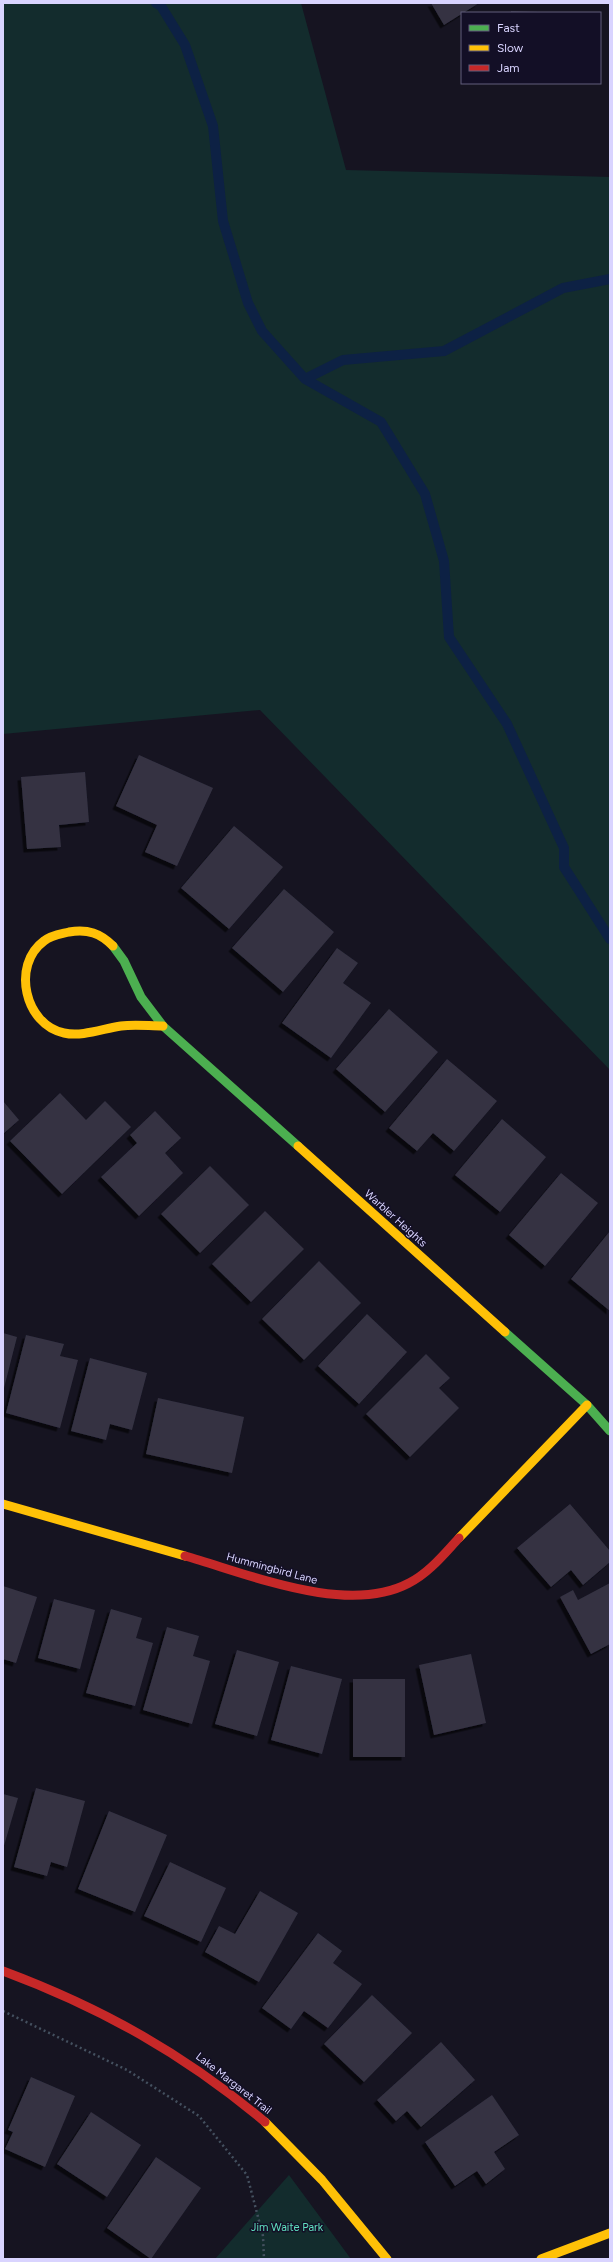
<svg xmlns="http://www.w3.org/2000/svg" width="613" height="2262" viewBox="0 0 613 2262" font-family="Figtree,sans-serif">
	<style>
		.green { fill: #132c2d }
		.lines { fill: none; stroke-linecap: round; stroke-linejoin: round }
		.stream { stroke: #0d2144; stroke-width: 10 }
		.building { fill: #343243; filter: url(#shadow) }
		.path { stroke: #44505f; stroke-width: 2.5; stroke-dasharray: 2 3; stroke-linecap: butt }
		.fast { stroke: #4caf50; stroke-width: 9 }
		.slow { stroke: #ffc107; stroke-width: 9 }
		.jam { stroke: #c62828; stroke-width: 9 }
		.labels { text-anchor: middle; stroke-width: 3; stroke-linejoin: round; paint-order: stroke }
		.street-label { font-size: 11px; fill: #d9d4ff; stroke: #130f26 }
		.park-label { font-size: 11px; fill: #5fe0c0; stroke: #130f26 }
	</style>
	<defs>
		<filter id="shadow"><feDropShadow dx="-3.5" dy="3.5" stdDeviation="0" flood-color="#0009"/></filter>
	</defs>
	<rect width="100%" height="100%" fill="#161421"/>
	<path class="green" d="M3 3H301L346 170 610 177V1070L260 710 3 734Z
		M289 2175 351 2259H215Z"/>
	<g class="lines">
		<path class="stream" d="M156 3 161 6 185 45 213 126 223 221 248 303 262 331 305 379 381 422 425 494 444 561 449 637 507 724 564 848V867L610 939
			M305 379 343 360 444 351 563 288 610 279"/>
	</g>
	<path class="building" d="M431 3H479L444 25Z
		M511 11 539 12V13H511Z
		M139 755 213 788 177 866 145 852 157 825 116 806Z
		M85 772 89 822 59 825 61 847 27 849 21 777Z
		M234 826 283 867 229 929 181 888Z
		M284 889 334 932 283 992 232 948Z
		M337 948 358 963 343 983 371 1003 331 1058 282 1023Z
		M389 1009 438 1052 385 1112 336 1069Z
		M447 1059 497 1101 454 1151 433 1133 417 1151 389 1128Z
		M60 1093 86 1120 105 1101 131 1127 62 1194 10 1141Z
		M3 1101 19 1120 3 1134Z
		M155 1111 181 1138 165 1153 183 1173 139 1216 101 1177 137 1143 130 1135Z
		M502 1119 546 1157 500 1212 455 1175Z
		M210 1166 249 1205 200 1253 161 1214Z
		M561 1173 598 1203 545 1266 509 1235Z
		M265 1211 304 1249 251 1302 212 1264Z
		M610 1231V1311L571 1279Z
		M319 1261 361 1303 304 1360 262 1319Z
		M367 1314 407 1352 359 1404 318 1366Z
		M3 1333 17 1337 4 1388H3Z
		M26 1335 64 1344 60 1356 78 1360 60 1428 6 1413Z
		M426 1354 450 1378 439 1388 459 1408 410 1457 366 1414Z
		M90 1358 147 1373 132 1430 110 1424 106 1440 71 1431Z
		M158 1398 244 1417 232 1473 146 1454Z
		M570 1504 610 1551V1562L583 1585 571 1570 551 1587 517 1548Z
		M610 1583V1644L591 1654 560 1597 573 1590 578 1600Z
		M3 1586 37 1597 16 1663 3 1659Z
		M54 1599 95 1610 80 1669 38 1658Z
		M111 1609 142 1618 136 1638 153 1643 135 1706 86 1693Z
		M167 1627 199 1636 193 1656 210 1661 192 1724 143 1710Z
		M237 1650 279 1662 257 1736 215 1724Z
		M471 1654 486 1723 434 1735 419 1665Z
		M291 1666 342 1679 322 1754 271 1740Z
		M353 1679H405V1757H353Z
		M36 1788 85 1801 67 1867 51 1862 47 1876 14 1867Z
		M3 1794 18 1798 3 1849Z
		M109 1811 167 1835 135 1912 78 1889Z
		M170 1862 226 1888 201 1942 144 1916Z
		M260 1891 298 1913 259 1982 205 1952 219 1926 235 1934Z
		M318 1933 342 1951 333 1963 362 1984 328 2028 304 2011 291 2029 262 2008Z
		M372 1995 412 2033 364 2082 324 2044Z
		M441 2042 475 2080 421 2127 407 2111 396 2121 377 2100Z
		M31 2077 75 2096 45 2167 5 2149 13 2132 8 2130Z
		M492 2095 519 2135 494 2152 505 2169 486 2184 477 2171 455 2186 425 2142Z
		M91 2112 141 2145 107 2197 57 2164Z
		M156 2157 201 2188 151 2259 107 2228Z"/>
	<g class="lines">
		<path class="path" d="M3 2011 127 2070 199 2116 247 2175 263 2236 264 2259"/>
		<path class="fast" d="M113 946 124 961 141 997 163 1026 298 1146
			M505 1332 587 1405 610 1431"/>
		<path class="slow" d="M113 946C100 933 88 929 69 932 61 934 51 935 44 941 11 965 25 1025 64 1033 82 1037 102 1029 121 1026 135 1024 149 1026 163 1026
			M298 1146 505 1332
			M3 1504 185 1556
			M459 1538 587 1405
			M265 2122 322 2180 387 2259
			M541 2259 610 2233"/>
		<path class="jam" d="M185 1556C249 1574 347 1616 409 1583 429 1573 444 1554 459 1538
			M3 1971C102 2008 184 2054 265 2122"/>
	</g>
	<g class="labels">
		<g class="street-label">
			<text transform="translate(396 1218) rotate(42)" y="4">Warbler Heights</text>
			<text transform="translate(272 1568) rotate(15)" y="4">Hummingbird Lane</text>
			<text transform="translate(234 2083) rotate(38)" y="4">Lake Margaret Trail</text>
		</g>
		<g class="park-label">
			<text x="287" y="2231">Jim Waite Park</text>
		</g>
	</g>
	<rect width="613" height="2262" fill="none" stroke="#d9d4ff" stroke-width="8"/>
	<rect x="461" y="12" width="140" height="72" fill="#130f26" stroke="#625e7d"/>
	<rect x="469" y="25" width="20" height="6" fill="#4caf50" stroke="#625e7d"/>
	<text x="497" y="32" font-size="12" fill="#d9d4ff">Fast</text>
	<rect x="469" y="45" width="20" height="6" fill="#ffc107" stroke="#625e7d"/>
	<text x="497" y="52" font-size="12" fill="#d9d4ff">Slow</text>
	<rect x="469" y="65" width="20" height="6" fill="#c62828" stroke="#625e7d"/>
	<text x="497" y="72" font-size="12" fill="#d9d4ff">Jam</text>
</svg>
